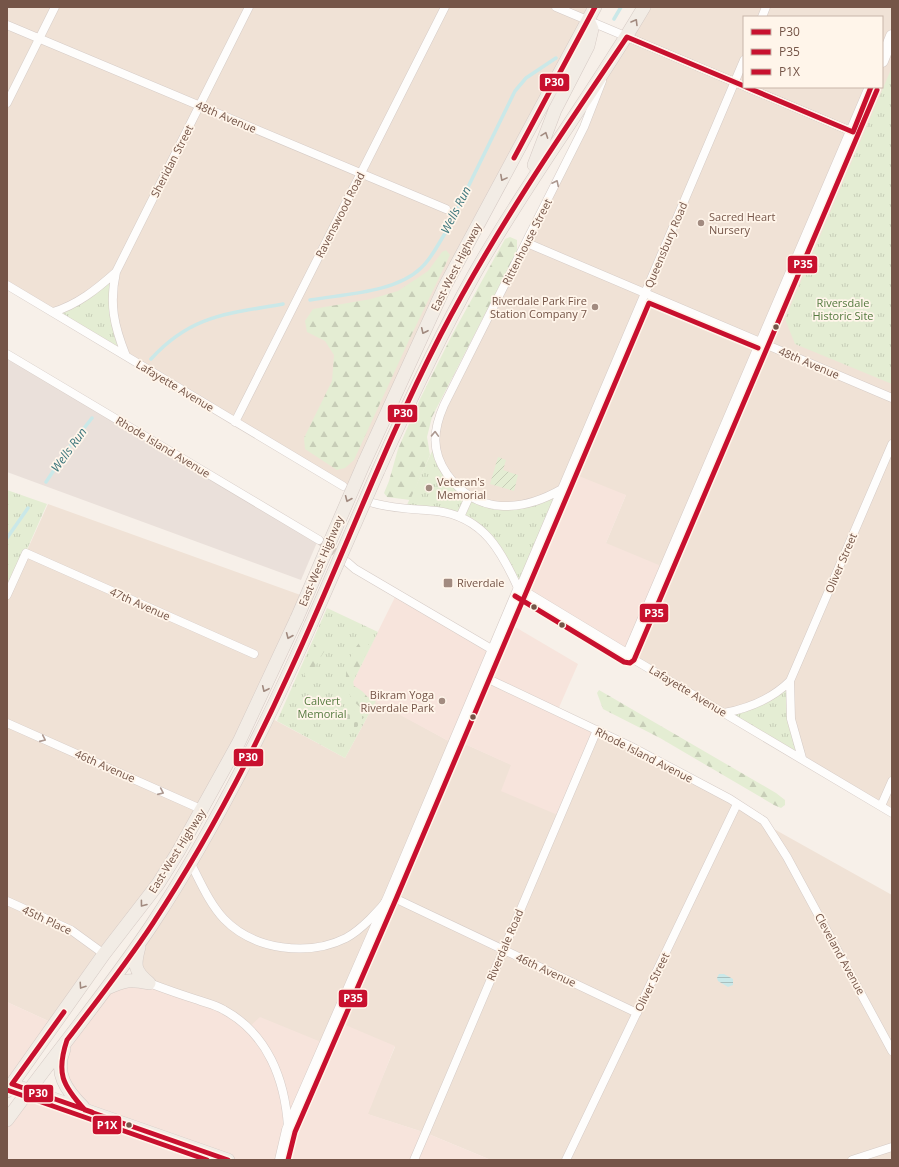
<svg xmlns="http://www.w3.org/2000/svg" width="899" height="1167" viewBox="0 0 899 1167" font-family="'Open Sans',sans-serif">
	<style>
		.residential { fill: #f0e2d6; fill-rule: evenodd }
		.commercial { fill: #f7e4dc }
		.industrial { fill: #eae0da }
		.grass { fill: url(#grass-tufts) }
		.forest { fill: url(#forest-firs) }
		.cemetery { fill: url(#cemetery-stones) }
		.garden { fill: url(#garden-furrows) }
		.water { fill: url(#water-rules) }
		.lines { fill: none; stroke-linecap: round; stroke-linejoin: round }
		.stream { stroke: #cae8e8; stroke-width: 3.5 }
		.street-tunnel { stroke: #d6c9c1; stroke-width: 8; stroke-dasharray: 8 4; stroke-linecap: butt }
		.street-casing { stroke: #d5cbc6; stroke-width: 9 }
		.secondary-casing { stroke: #d6cbc6; stroke-width: 13 }
		.primary-casing { stroke: #d5cac5; stroke-width: 14 }
		.street { stroke: #fefdfc; stroke-width: 8 }
		.secondary { stroke: #fefdfc; stroke-width: 12 }
		.primary { stroke: #f2ece5; stroke-width: 13 }
		.primary-bridge-casing { stroke: #d5cac5; stroke-width: 14; stroke-linecap: butt }
		.primary-bridge { stroke: #f2ece5; stroke-width: 13 }
		.bus-1-casing { stroke: #fff5ea; stroke-width: 8 }
		.bus-2-casing { stroke: #fff5ea; stroke-width: 8 }
		.bus-3-casing { stroke: #fff5ea; stroke-width: 8 }
		.bus-1 { stroke: #c8102e; stroke-width: 5 }
		.bus-2 { stroke: #c8102e; stroke-width: 5 }
		.bus-3 { stroke: #c8102e; stroke-width: 5 }
		.oneway { stroke: #a18a7f }
		.oneway2 { stroke: #ac9890 }
		.poi-dot { fill: #a28b80; stroke: #fff5ea; stroke-width: 1.5 }
		.bus-dot { fill: #755548; stroke: #fff5ea; stroke-width: 1.5 }
		.labels { text-anchor: middle; stroke-width: 3.5; stroke-linejoin: round; paint-order: stroke }
		.street-label { font-size: 11px; fill: #755548; stroke: #fff5ea }
		.poi-label { font-size: 11px; fill: #755548; stroke: #fff5ea; text-anchor: start }
		.park-label { font-size: 11px; fill: #567b40; stroke: #fff5ea }
		.water-label { font-size: 12px; font-style: italic; fill: #3c767c; stroke: #fff5ea }
		.line-badge { stroke: #fff5ea; stroke-width: 1.5 }
		.badge-label { font-size: 11px; text-anchor: middle; font-weight: bold; fill: #fff }
	</style>
	<defs>
		<pattern id="grass-tufts" width="24" height="20" patternUnits="userSpaceOnUse"><rect width="24" height="20" fill="#e4edd3"/><path d="M3 7l-1-3M5 7V3M7 7l1-3M15 17l-1-3M17 17v-4M19 17l1-3" fill="none" stroke="#c7cdb7"/></pattern>
		<pattern id="forest-firs" width="22" height="20" patternUnits="userSpaceOnUse"><rect width="22" height="20" fill="#e4edd3"/><path d="M5 1l3.5 6h-7zM16 11l3.5 6h-7z" fill="#c7cdb7"/></pattern>
		<pattern id="cemetery-stones" width="16" height="16" patternUnits="userSpaceOnUse"><rect width="16" height="16" fill="#e4edd3"/><path d="M2 7V4a2 2 0 0 1 4 0v3zM10 15v-3a2 2 0 0 1 4 0v3z" fill="#c7cdb7"/></pattern>
		<pattern id="garden-furrows" width="10" height="10" patternUnits="userSpaceOnUse"><rect width="10" height="10" fill="#e4edd3"/><path d="M-1 1l2-2M0 10L10 0M9 11l2-2" fill="none" stroke="#c7cdb7"/></pattern>
		<pattern id="water-rules" width="6" height="5" patternUnits="userSpaceOnUse"><rect width="6" height="5" fill="#cae8e8"/><path d="M0 2.5h6" fill="none" stroke="#a9bfbe"/></pattern>
	</defs>
	<rect width="100%" height="100%" fill="#f7f0e9"/>
	<path class="residential" d="M7 7H595L445 286 352 491 7 285Z
		M644 7H892V812L628 656 606 543 626 495 562 489 546 498 499 505 457 488 435 446 434 434 595 100ZM744 17H882V87H744Z
		M48 504 306 597 203 811 55 1024 7 1002V595Z
		M376 701 454 744 456 740 512 765 596 729 737 804 774 829 892 895V1160H491L426 1133 367 1114 395 1047 326 1044 248 1028 148 983 138 972 140 941 269 717 345 758Z"/>
	<path class="commercial" d="M569 472 626 495 606 543 666 568 628 656 518 590Z
		M397 593 493 650 505 621 578 664 557 712 597 730 560 816 501 791 511 765 456 740 454 744 350 688Z
		M132 980 222 1008 248 1028 260 1017 326 1044 336 1021 395 1046 368 1114 426 1133 491 1160H7V1120L29 1090 84 1109 72 1096 61 1056 106 988Z
		M7 1002 55 1024 7 1083Z"/>
	<path class="industrial" d="M7 354 318 540 301 580 7 472Z"/>
	<path class="grass" d="M892 67V384L795 344 785 319Z
		M116 272 111 292 125 355 54 313Z
		M435 445 441 465 469 497 513 505 561 489 519 590 499 549 460 517 405 509Z
		M7 490 47 504 7 595Z
		M327 608 378 632 350 688 376 701 345 758 277 721Z
		M790 681V693L802 758 724 713 742 709Z"/>
	<path class="forest" d="M510 237 517 240V252L432 417 427 437 430 455 410 500 387 497 384 493 389 481 398 449 420 399 452 335 505 239Z
		M446 250 450 255 410 338 354 460 345 468 337 470 305 449 304 438 332 381 334 355 325 341 307 332 305 321 313 309 371 299 398 291 428 271 442 252Z
		M321 637 325 638 327 647 312 671 307 683H304L303 680C307 666 310 647 321 637Z
		M361 641H366L368 643V649L353 681 354 686C363 691 368 695 371 705L367 709H363C338 694 343 660 361 641Z
		M599 690 776 793 785 800V805L781 808 774 805 660 738 603 709 597 693Z"/>
	<path class="cemetery" d="M348 707 364 717 355 730 340 720Z"/>
	<path class="garden" d="M498 457 506 460 503 470 518 475 514 491 490 484Z"/>
	<path class="water" d="M719 974H724L733 979V985L728 987 718 981 717 978Z"/>
	<g class="lines">
		<path class="stream" d="M614 19 621 7
			M310 300C344 294 395 293 421 268 432 258 438 244 446 232L515 91 526 78 556 58
			M151 359C191 315 227 314 283 304
			M46 482 70 446 92 418
			M7 538 28 508"/>
		<path class="street-tunnel" d="M319 540 344 559"/>
		<defs>
			<path id="street" d="M556 7 744 86
				M762 17 766 7
				M7 25 446 209
				M746 87 853 132
				M7 103 55 7
				M527 243 892 398
				M7 285 343 486
				M53 312C77 305 97 289 116 272
				M7 354 319 540
				M126 356C114 326 109 304 116 272L249 7
				M235 422 445 7
				M562 489C522 512 477 516 447 474 431 451 433 430 444 405L584 127 602 81
				M373 503C395 509 415 509 437 511 484 517 502 552 519 590
				M460 517 469 497
				M347 562 355 569 493 650
				M519 590 744 60
				M7 595 26 553 254 654
				M628 656 892 813
				M482 676 630 746 730 799 764 821 787 857 892 1051
				M790 681 791 719 802 758
				M724 713C750 708 772 699 790 681L892 444
				M7 723 203 810
				M881 806 892 781
				M190 862C200 881 209 903 224 919 254 950 308 957 346 938 361 930 380 910 390 896L637 1013
				M7 901 71 930 104 954
				M149 983C165 989 182 995 198 1000 206 1003 216 1005 224 1010 268 1034 285 1080 288 1127
				M414 1160 597 730
				M566 1160 737 804
				M852 1160 892 1147"/>
			<path id="secondary" d="M882 61 892 36
				M281 1160 288 1130 390 896 519 590 628 656 871 87"/>
			<path id="primary" d="M534 165 555 110 588 46 592 29 588 20
				M364 463 445 286 595 7
				M378 471C408 404 439 337 475 273 527 181 591 97 644 7
				M139 947C134 965 134 971 149 983
				M107 988C125 980 130 979 149 983
				M64 1049C54 1073 66 1090 83 1107
				M22 1088 228 1160
				M7 1091 104 954 158 884 178 852 239 742 297 618
				M7 1120C54 1055 106 993 151 926 214 831 265 728 311 624"/>
		</defs>
		<use href="#street" class="street-casing"/>
		<use href="#secondary" class="secondary-casing"/>
		<use href="#primary" class="primary-casing"/>
		<use href="#street" class="street"/>
		<use href="#secondary" class="secondary"/>
		<use href="#primary" class="primary"/>
		<defs>
			<path id="primary-bridge" d="M297 618 364 463
				M311 624 378 471"/>
		</defs>
		<use href="#primary-bridge" class="primary-bridge-casing"/>
		<use href="#primary-bridge" class="primary-bridge"/>
		<defs>
			<path id="bus-1" d="M746 87 853 132
				M853 132 871 87
				M514 158 595 7
				M64 1012 12 1084 92 1112
				M228 1160 85 1110C62 1085 56 1073 67 1040 96 1002 126 964 153 923 206 843 251 757 291 669 342 559 384 445 440 336 494 232 561 134 627 37L744 86"/>
			<path id="bus-2" d="M515 596 624 662 630 663 634 660 877 90
				M288 1160 295 1132 396 899 649 303 758 348"/>
			<path id="bus-3" d="M7 1090 207 1160"/>
		</defs>
		<use href="#bus-1" class="bus-1-casing"/>
		<use href="#bus-2" class="bus-2-casing"/>
		<use href="#bus-3" class="bus-3-casing"/>
		<use href="#bus-1" class="bus-1"/>
		<use href="#bus-2" class="bus-2"/>
		<use href="#bus-3" class="bus-3"/>
	</g>
	<defs><path id="oneway-chevron" d="M-2-3.5L2.5 0L-2 3.5" fill="none" stroke-width="1.6" stroke-linecap="round" stroke-linejoin="round"/></defs>
	<g class="oneway">
		<use href="#oneway-chevron" transform="translate(635 22) rotate(-59)"/>
		<use href="#oneway-chevron" transform="translate(545 135) rotate(-70)"/>
		<use href="#oneway-chevron" transform="translate(503 178) rotate(118)"/>
		<use href="#oneway-chevron" transform="translate(424 331) rotate(115)"/>
		<use href="#oneway-chevron" transform="translate(348 499) rotate(113)"/>
		<use href="#oneway-chevron" transform="translate(289 636) rotate(113)"/>
		<use href="#oneway-chevron" transform="translate(265 689) rotate(115)"/>
		<use href="#oneway-chevron" transform="translate(143 904) rotate(127)"/>
		<use href="#oneway-chevron" transform="translate(82 986) rotate(124)"/>
	</g>
	<g class="oneway2">
		<use href="#oneway-chevron" transform="translate(556 183) rotate(-64)"/>
		<use href="#oneway-chevron" transform="translate(435 434) rotate(-88)"/>
		<use href="#oneway-chevron" transform="translate(43 739) rotate(24)"/>
		<use href="#oneway-chevron" transform="translate(161 792) rotate(24)"/>
	</g>
	<g class="poi-dot">
		<circle cx="701" cy="223" r="4"/>
		<circle cx="595" cy="307" r="4"/>
		<circle cx="429" cy="488" r="4"/>
		<rect x="443" y="578" width="10" height="10" rx="2"/>
		<circle cx="442" cy="701" r="4"/>
	</g>
	<g class="bus-dot">
		<circle cx="776" cy="327" r="3.5"/>
		<circle cx="534" cy="607" r="3.5"/>
		<circle cx="562" cy="625" r="3.5"/>
		<circle cx="473" cy="717" r="3.5"/>
		<circle cx="129" cy="1125" r="3.5"/>
	</g>
	<g class="labels">
		<g class="street-label">
			<text transform="translate(226 117) rotate(23)" y="4">48th Avenue</text>
			<text transform="translate(172 161) rotate(-63)" y="4">Sheridan Street</text>
			<text transform="translate(340 215) rotate(-63)" y="4">Ravenswood Road</text>
			<text transform="translate(527 242) rotate(-63)" y="4">Rittenhouse Street</text>
			<text transform="translate(666 245) rotate(-67)" y="4">Queensbury Road</text>
			<text transform="translate(456 267) rotate(-63)" y="4">East-West Highway</text>
			<text transform="translate(809 363) rotate(23)" y="4">48th Avenue</text>
			<text transform="translate(175 386) rotate(31)" y="4">Lafayette Avenue</text>
			<text transform="translate(163 447) rotate(31)" y="4">Rhode Island Avenue</text>
			<text transform="translate(321 561) rotate(-67)" y="4">East-West Highway</text>
			<text transform="translate(841 563) rotate(-67)" y="4">Oliver Street</text>
			<text transform="translate(140 604) rotate(24)" y="4">47th Avenue</text>
			<text transform="translate(688 691) rotate(31)" y="4">Lafayette Avenue</text>
			<text transform="translate(644 755) rotate(27)" y="4">Rhode Island Avenue</text>
			<text transform="translate(105 766) rotate(24)" y="4">46th Avenue</text>
			<text transform="translate(177 851) rotate(-58)" y="4">East-West Highway</text>
			<text transform="translate(47 920) rotate(25)" y="4">45th Place</text>
			<text transform="translate(505 945) rotate(-67)" y="4">Riverdale Road</text>
			<text transform="translate(840 954) rotate(61)" y="4">Cleveland Avenue</text>
			<text transform="translate(546 970) rotate(25)" y="4">46th Avenue</text>
			<text transform="translate(652 982) rotate(-64)" y="4">Oliver Street</text>
		</g>
		<g class="poi-label">
			<text x="709" y="221">Sacred Heart<tspan x="709" dy="13">Nursery</tspan></text>
			<text x="587" y="305" text-anchor="end">Riverdale Park Fire<tspan x="587" dy="13">Station Company 7</tspan></text>
			<text x="437" y="486">Veteran's<tspan x="437" dy="13">Memorial</tspan></text>
			<text x="457" y="587">Riverdale</text>
			<text x="434" y="699" text-anchor="end">Bikram Yoga<tspan x="434" dy="13">Riverdale Park</tspan></text>
		</g>
		<g class="park-label">
			<text x="843" y="307">Riversdale<tspan x="843" dy="13">Historic Site</tspan></text>
			<text x="322" y="705">Calvert<tspan x="322" dy="13">Memorial</tspan></text>
		</g>
		<g class="water-label">
			<text transform="translate(456 210) rotate(-63)" y="4">Wells Run</text>
			<text transform="translate(69 450) rotate(-54)" y="4">Wells Run</text>
		</g>
	</g>
	<g class="line-badge">
		<rect x="539" y="73" width="31" height="19" rx="4" fill="#c8102e"/>
		<rect x="787" y="255" width="31" height="19" rx="4" fill="#c8102e"/>
		<rect x="387" y="404" width="31" height="19" rx="4" fill="#c8102e"/>
		<rect x="639" y="603" width="30" height="20" rx="4" fill="#c8102e"/>
		<rect x="233" y="748" width="31" height="19" rx="4" fill="#c8102e"/>
		<rect x="338" y="989" width="30" height="19" rx="4" fill="#c8102e"/>
		<rect x="23" y="1084" width="31" height="19" rx="4" fill="#c8102e"/>
		<rect x="92" y="1115" width="30" height="20" rx="4" fill="#c8102e"/>
	</g>
	<g class="badge-label">
		<text x="554" y="86">P30</text>
		<text x="803" y="268">P35</text>
		<text x="403" y="417">P30</text>
		<text x="654" y="617">P35</text>
		<text x="248" y="761">P30</text>
		<text x="353" y="1002">P35</text>
		<text x="38" y="1097">P30</text>
		<text x="107" y="1129">P1X</text>
	</g>
	<rect width="899" height="1167" fill="none" stroke="#755548" stroke-width="16"/>
	<rect x="743" y="16" width="140" height="72" fill="#fff5ea" stroke="#c8b5a9"/>
	<rect x="751" y="29" width="20" height="6" fill="#c8102e" stroke="#c8b5a9"/>
	<text x="779" y="36" font-size="12" fill="#755548">P30</text>
	<rect x="751" y="49" width="20" height="6" fill="#c8102e" stroke="#c8b5a9"/>
	<text x="779" y="56" font-size="12" fill="#755548">P35</text>
	<rect x="751" y="69" width="20" height="6" fill="#c8102e" stroke="#c8b5a9"/>
	<text x="779" y="76" font-size="12" fill="#755548">P1X</text>
</svg>
